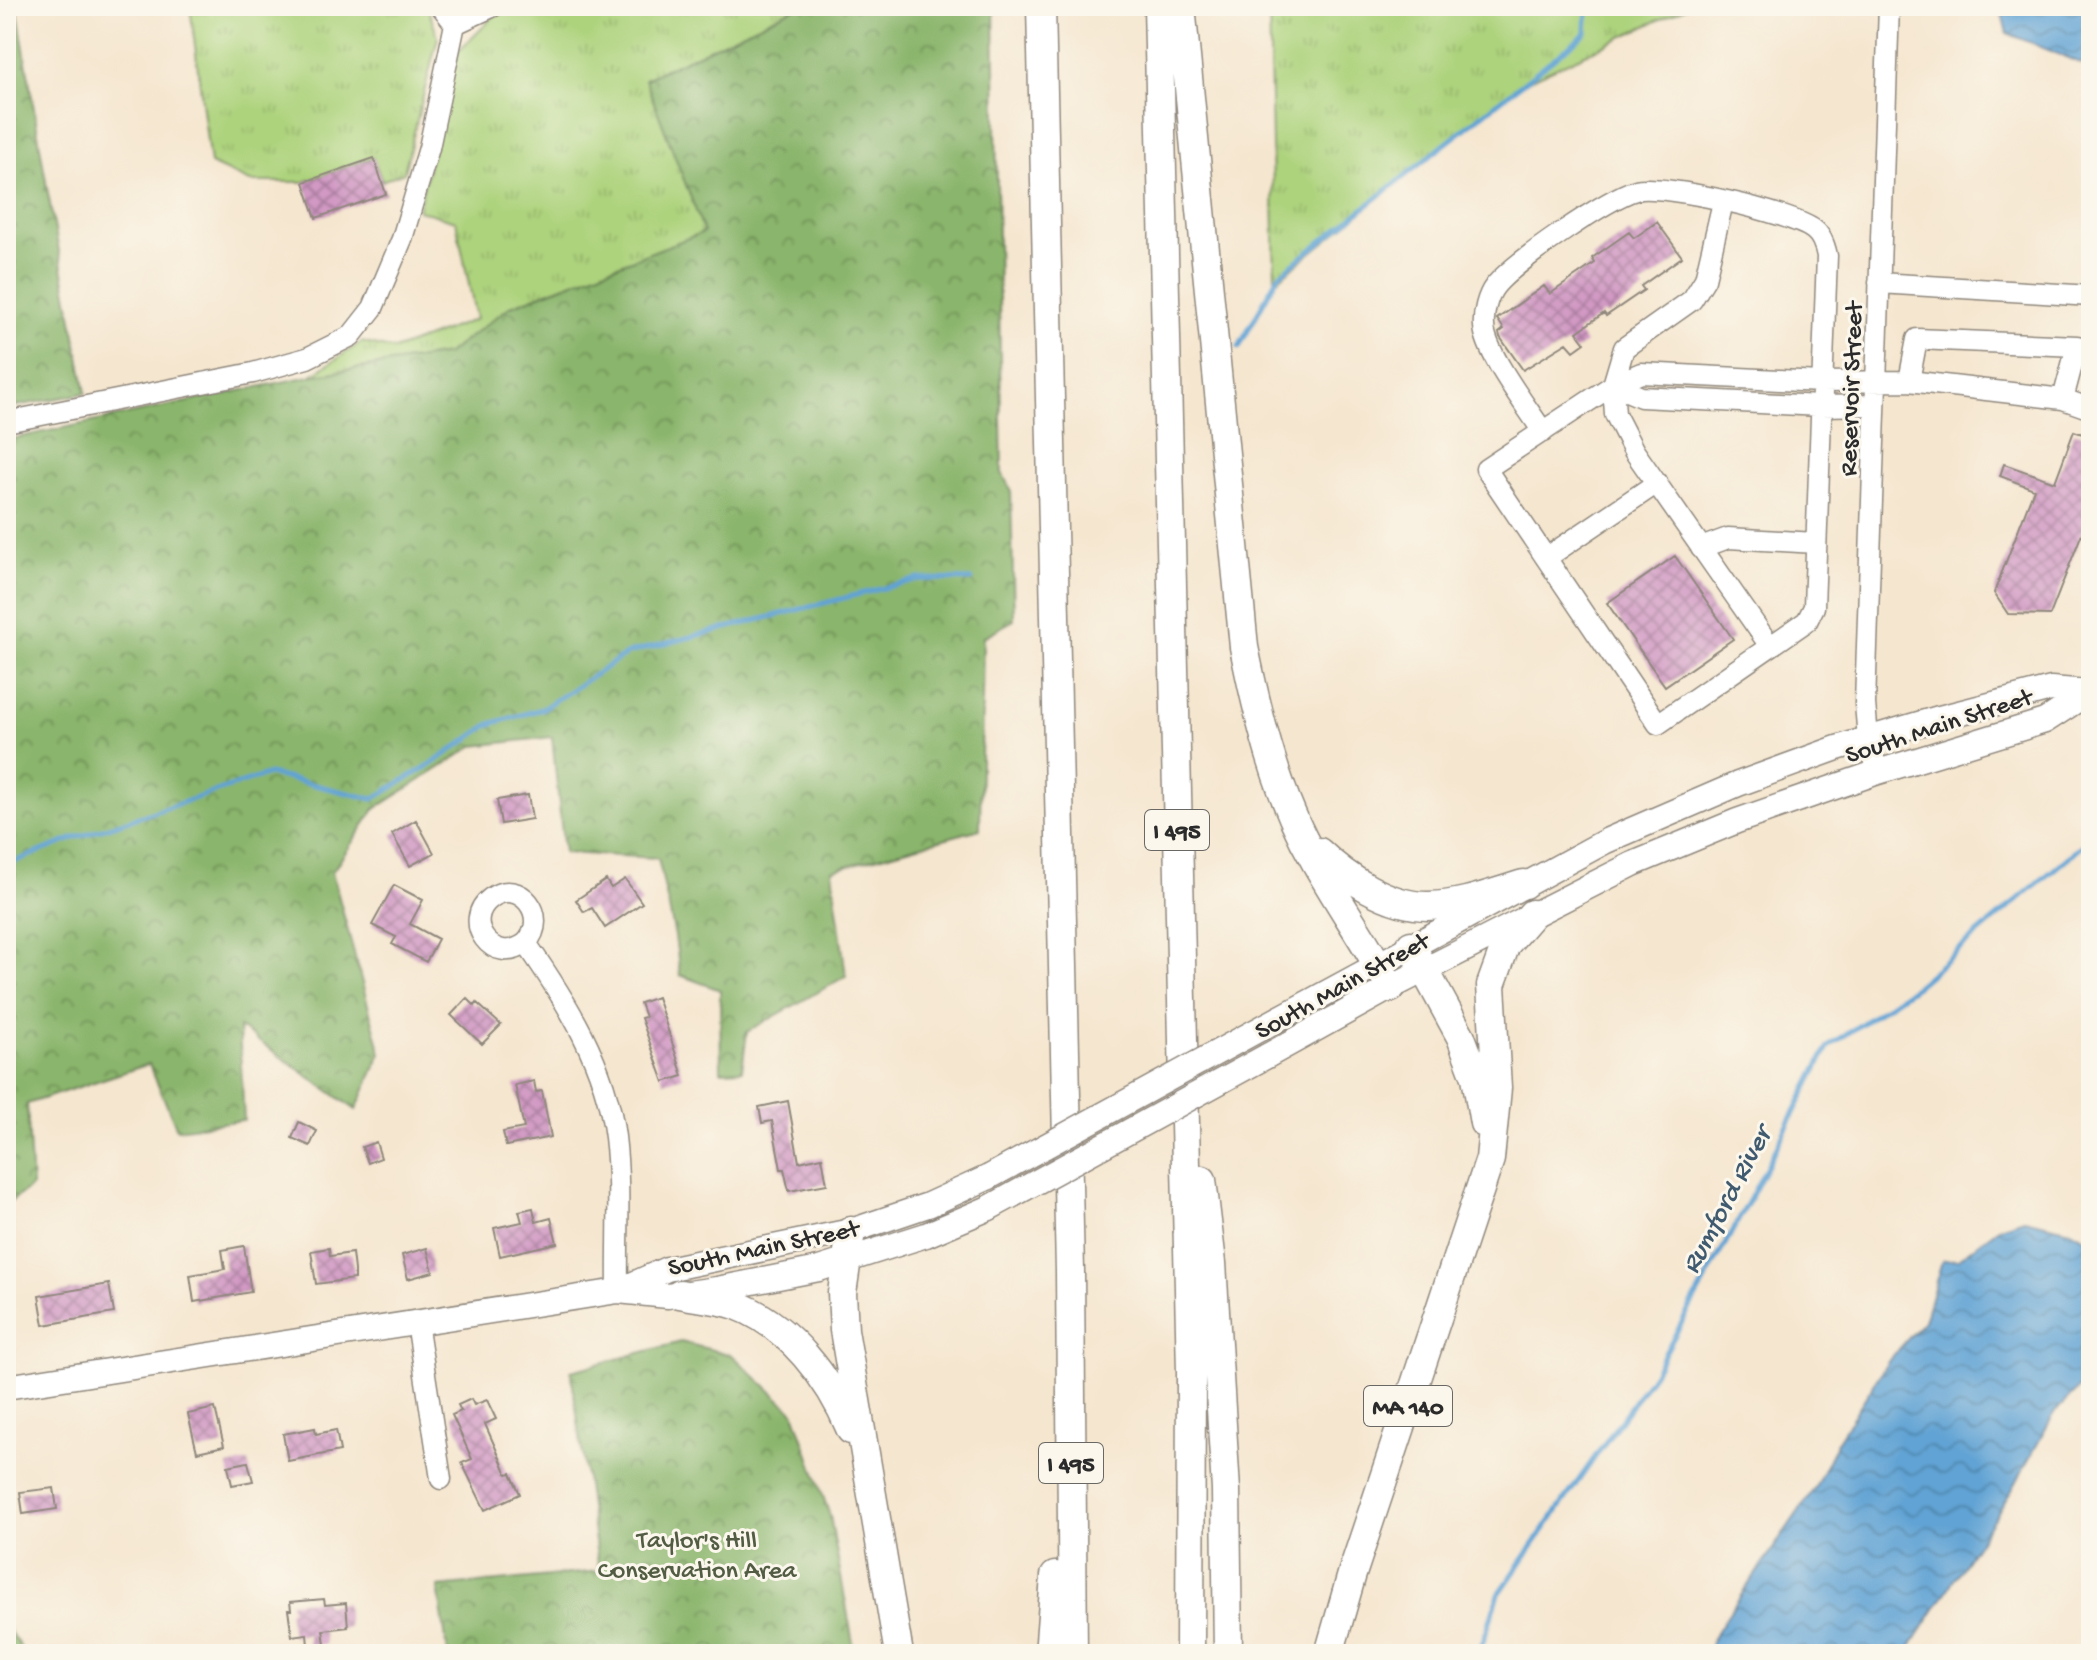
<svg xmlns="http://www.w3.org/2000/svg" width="2097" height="1660" viewBox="0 0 2097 1660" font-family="'Gochi Hand',sans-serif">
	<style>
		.grass { fill: url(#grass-tufts); stroke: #6c7f54; stroke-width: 2 }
		.forest { fill: url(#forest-crowns); stroke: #5a704c; stroke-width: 2 }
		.water { fill: url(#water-waves); stroke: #466780; stroke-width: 2 }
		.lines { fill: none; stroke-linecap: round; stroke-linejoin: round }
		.stream { stroke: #60a3d4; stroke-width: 5 }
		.building { fill: url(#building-cross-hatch) }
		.minor-casing { stroke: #90887d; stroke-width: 23 }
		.major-casing { stroke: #90887d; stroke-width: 27 }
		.highway-casing { stroke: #90887d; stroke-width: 31 }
		.minor { stroke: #fff; stroke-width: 20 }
		.major { stroke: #fff; stroke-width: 24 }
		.highway { stroke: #fff; stroke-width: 28 }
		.major-bridge-casing { stroke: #90887d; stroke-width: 27; stroke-linecap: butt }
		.major-bridge { stroke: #fff; stroke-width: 24 }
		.labels { text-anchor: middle; stroke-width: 6; stroke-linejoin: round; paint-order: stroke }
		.shield { fill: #fbf7ec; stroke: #696865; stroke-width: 2 }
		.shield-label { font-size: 24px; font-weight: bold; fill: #2b2b2b }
		.street-label { font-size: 26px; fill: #2b2b2b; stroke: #fbf7ec }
		.park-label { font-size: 26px; fill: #525d44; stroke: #fbf7ec }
		.water-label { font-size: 28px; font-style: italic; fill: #405b6f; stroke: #fbf7ec }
	</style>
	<defs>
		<pattern id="grass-tufts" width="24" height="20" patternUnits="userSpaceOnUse" patternTransform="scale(2)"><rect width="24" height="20" fill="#add37d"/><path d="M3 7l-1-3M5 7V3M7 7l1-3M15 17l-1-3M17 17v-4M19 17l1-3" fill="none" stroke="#95b56c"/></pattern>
		<pattern id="forest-crowns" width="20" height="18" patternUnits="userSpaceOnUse" patternTransform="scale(2)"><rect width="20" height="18" fill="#8ab56c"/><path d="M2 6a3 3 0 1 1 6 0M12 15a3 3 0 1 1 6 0" fill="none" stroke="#719359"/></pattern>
		<pattern id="water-waves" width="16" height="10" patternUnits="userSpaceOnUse" patternTransform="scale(2)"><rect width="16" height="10" fill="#60a3d4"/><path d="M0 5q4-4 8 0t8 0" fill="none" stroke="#4f85ac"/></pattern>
		<pattern id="building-cross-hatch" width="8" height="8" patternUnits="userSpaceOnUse" patternTransform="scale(2)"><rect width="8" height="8" fill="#d199c4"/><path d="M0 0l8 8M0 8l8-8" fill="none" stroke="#aa7d9f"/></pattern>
	</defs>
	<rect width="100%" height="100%" fill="#fbf7ec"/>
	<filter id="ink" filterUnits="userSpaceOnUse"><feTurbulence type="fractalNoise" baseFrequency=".0125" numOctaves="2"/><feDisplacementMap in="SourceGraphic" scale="16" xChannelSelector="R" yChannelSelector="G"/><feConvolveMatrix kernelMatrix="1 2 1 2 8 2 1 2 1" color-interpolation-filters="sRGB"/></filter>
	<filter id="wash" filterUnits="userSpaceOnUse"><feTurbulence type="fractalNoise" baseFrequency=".006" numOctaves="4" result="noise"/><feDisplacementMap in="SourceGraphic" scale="32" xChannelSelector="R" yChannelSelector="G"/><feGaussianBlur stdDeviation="1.8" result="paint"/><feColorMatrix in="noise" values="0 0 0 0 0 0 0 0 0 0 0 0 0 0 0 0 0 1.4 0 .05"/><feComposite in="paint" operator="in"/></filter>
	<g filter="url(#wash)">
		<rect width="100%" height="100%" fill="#f5e6cf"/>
		<path class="grass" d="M190 6H427L438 37 404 172 382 181 373 158 304 182H250L210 164Z
			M513 6H799L645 79 705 232 511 306 447 354 310 376 362 342 394 350 476 319 456 221 418 210 457 53 496 14Z
			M1269 6H1689L1518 85 1275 282Z"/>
		<path class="forest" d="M6 6H17L47 188 86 393 6 408Z
			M799 6H994L1002 473 1011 490 1014 620 983 637 980 829 832 870 846 976 747 1032 742 1070 721 1071 720 990 680 975 675 936 658 858 564 853 552 737 474 746 375 809 332 872 381 1053 356 1110 239 1027 244 1120 177 1129 149 1064 27 1104 32 1186 6 1205V440L310 376 447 354 511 306 704 232 645 79Z
			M681 1342 732 1355 794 1412 830 1516 855 1654H448L438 1587 599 1571 571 1371Z
			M6 1626 25 1654H6Z"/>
		<path class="water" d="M2000 6H2091V62L2087 66 2007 33Z
			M2024 1219 2071 1230 2091 1241V1376L2055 1412 2012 1490 1906 1654H1706L1718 1629 1816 1486 1837 1442 1889 1360 1924 1321 1942 1261 1958 1259 2000 1227Z"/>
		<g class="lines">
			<path class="stream" d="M1239 347 1278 276 1586 33 1587 6
				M6 865 75 838 269 774 373 799 433 763 490 724 542 709 628 653 919 579 972 580
				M1479 1654 1499 1594 1654 1373 1750 1199 1828 1047 1916 986 2091 838"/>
		</g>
		<g id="blocks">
			<path class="building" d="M374 158 386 194 316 218 304 182Z
				M1657 222 1682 257 1641 286 1644 290 1606 316 1604 313 1577 332 1585 343 1574 351 1567 343 1523 370 1500 337 1499 333 1504 329 1497 319 1544 286 1550 294 1595 263 1592 258 1629 232 1634 238Z
				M2074 431 2091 437V510L2050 615 2008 614 1994 593 2034 489 2000 476 2004 464 2055 482Z
				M1675 556 1733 639 1665 686 1607 603Z
				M528 795 532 819 501 824 497 800Z
				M416 820 434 853 410 866 392 834Z
				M625 879 642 903 605 928 592 908 584 912 576 900 606 880 611 888Z
				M394 885 423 900 410 924 438 939 426 962 392 944 396 937 372 925Z
				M657 997 683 1076 664 1082 641 1018 645 1017 640 1003Z
				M467 998 475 1006 477 1003 501 1025 482 1044 451 1015Z
				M534 1081 536 1092 542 1091 551 1137 506 1146 503 1132 524 1128 515 1085Z
				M788 1101 799 1162 822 1157 827 1184 789 1191 784 1169H781L772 1121 762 1123 759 1107Z
				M299 1122 317 1131 310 1146 292 1138Z
				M376 1142 381 1158 368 1163 362 1147Z
				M533 1208 536 1222 551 1218 557 1243 500 1256 494 1228 522 1222 519 1211Z
				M244 1246 251 1292 194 1302 190 1275 225 1269 222 1250Z
				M329 1248 330 1256 352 1253 355 1279 316 1284 311 1251Z
				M427 1248 433 1272 408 1279 402 1255Z
				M109 1284 114 1313 44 1325 39 1296Z
				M471 1399 474 1405 487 1400 496 1419 485 1424 507 1474 511 1473 520 1494 485 1510 462 1463 472 1459 452 1415 461 1411 458 1405Z
				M215 1408 224 1446 197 1452 188 1414Z
				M315 1428 316 1434 336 1430 340 1451 288 1461 283 1434Z
				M248 1462 253 1481 232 1485 228 1466Z
				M54 1488 57 1509 23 1514 20 1492Z
				M324 1599 325 1605 346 1603 348 1627 323 1630 325 1644 308 1646 307 1634 292 1636 288 1610H291L290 1602Z"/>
		</g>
	</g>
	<g filter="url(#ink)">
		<use href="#blocks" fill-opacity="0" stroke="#90887d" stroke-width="2"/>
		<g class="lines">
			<defs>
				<path id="minor" d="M441 6 455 24
					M455 24 494 6
					M1723 202 1705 279 1692 300 1624 348 1613 385 1615 414 1634 451 1770 646
					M1879 283 2091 296
					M1909 381 2063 399 2091 409
					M2063 399 2077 346
					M1874 405 1821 406 1641 397 1613 385 1641 373 1821 382 1909 381 1917 339 2077 346 2091 349
					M6 422 253 373 307 358 351 336 373 308 402 239 429 148 455 24
					M1543 432C1528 408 1485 353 1484 326 1483 314 1487 296 1495 286 1513 263 1608 198 1636 190 1662 183 1793 213 1814 230 1822 236 1825 246 1827 256L1814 607 1807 621 1658 724 1486 469 1613 385
					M1701 548 1728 538 1816 543
					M1546 558 1657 483
					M1878 772 1868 738 1865 704 1889 6
					M526 943C493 968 460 921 491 898 519 877 551 916 526 943 567 1002 606 1064 615 1137 621 1187 617 1240 618 1291
					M417 1322 441 1479"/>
				<path id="major" d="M1267 1025 1606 841 1738 784 1837 748 1939 718 2051 689 2087 692
					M1267 1056 1397 984 1633 864 1737 821 1878 772 2045 721 2091 691
					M620 1290 667 1269 851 1231 928 1205 989 1177
					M6 1387 618 1291 668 1296 717 1289 819 1269 926 1235 989 1208"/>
				<path id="highway" d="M1041 6 1070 1271 1073 1654
					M1158 6 1191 1372 1190 1654
					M1181 6 1244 647C1259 721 1277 795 1315 861 1339 904 1367 944 1391 988
					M1319 852C1346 878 1388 906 1428 906 1460 906 1493 893 1524 884
					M1411 945 1461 1037 1476 1077 1484 1123
					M1202 1180 1212 1263 1226 1490 1228 1654
					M851 1231 842 1293 844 1330 899 1654
					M680 1294C698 1298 719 1299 736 1305 789 1325 830 1379 851 1430
					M1049 1654 1055 1576
					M1329 1654 1352 1574 1490 1159 1497 1088 1491 985 1506 944 1532 914"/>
			</defs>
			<use href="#minor" class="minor-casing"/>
			<use href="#major" class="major-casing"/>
			<use href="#highway" class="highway-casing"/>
			<use href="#minor" class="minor"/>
			<use href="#major" class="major"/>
			<use href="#highway" class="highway"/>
			<defs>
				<path id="major-bridge" d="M989 1177 1267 1025
					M989 1208 1267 1056"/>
			</defs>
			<use href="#major-bridge" class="major-bridge-casing"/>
			<use href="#major-bridge" class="major-bridge"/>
		</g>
	</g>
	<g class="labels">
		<g class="shield">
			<rect x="1145" y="810" width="64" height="40" rx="6"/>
			<rect x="1364" y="1386" width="88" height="40" rx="6"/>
			<rect x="1039" y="1443" width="64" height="40" rx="6"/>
		</g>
		<g class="shield-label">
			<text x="1177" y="838">I 495</text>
			<text x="1408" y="1414">MA 140</text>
			<text x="1071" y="1471">I 495</text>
		</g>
		<g class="street-label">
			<text transform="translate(1849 389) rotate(-88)" y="9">Reservoir Street</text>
			<text transform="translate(1938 724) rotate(-18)" y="9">South Main Street</text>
			<text transform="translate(1341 984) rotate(-29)" y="9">South Main Street</text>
			<text transform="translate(763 1246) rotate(-12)" y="9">South Main Street</text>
		</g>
		<g class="park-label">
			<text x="697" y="1547">Taylor's Hill<tspan x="697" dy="30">Conservation Area</tspan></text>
		</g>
		<g class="water-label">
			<text transform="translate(1724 1199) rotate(-62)" y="10">Rumford River</text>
		</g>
	</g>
	<rect width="2097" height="1660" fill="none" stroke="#fbf7ec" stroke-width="32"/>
</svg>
